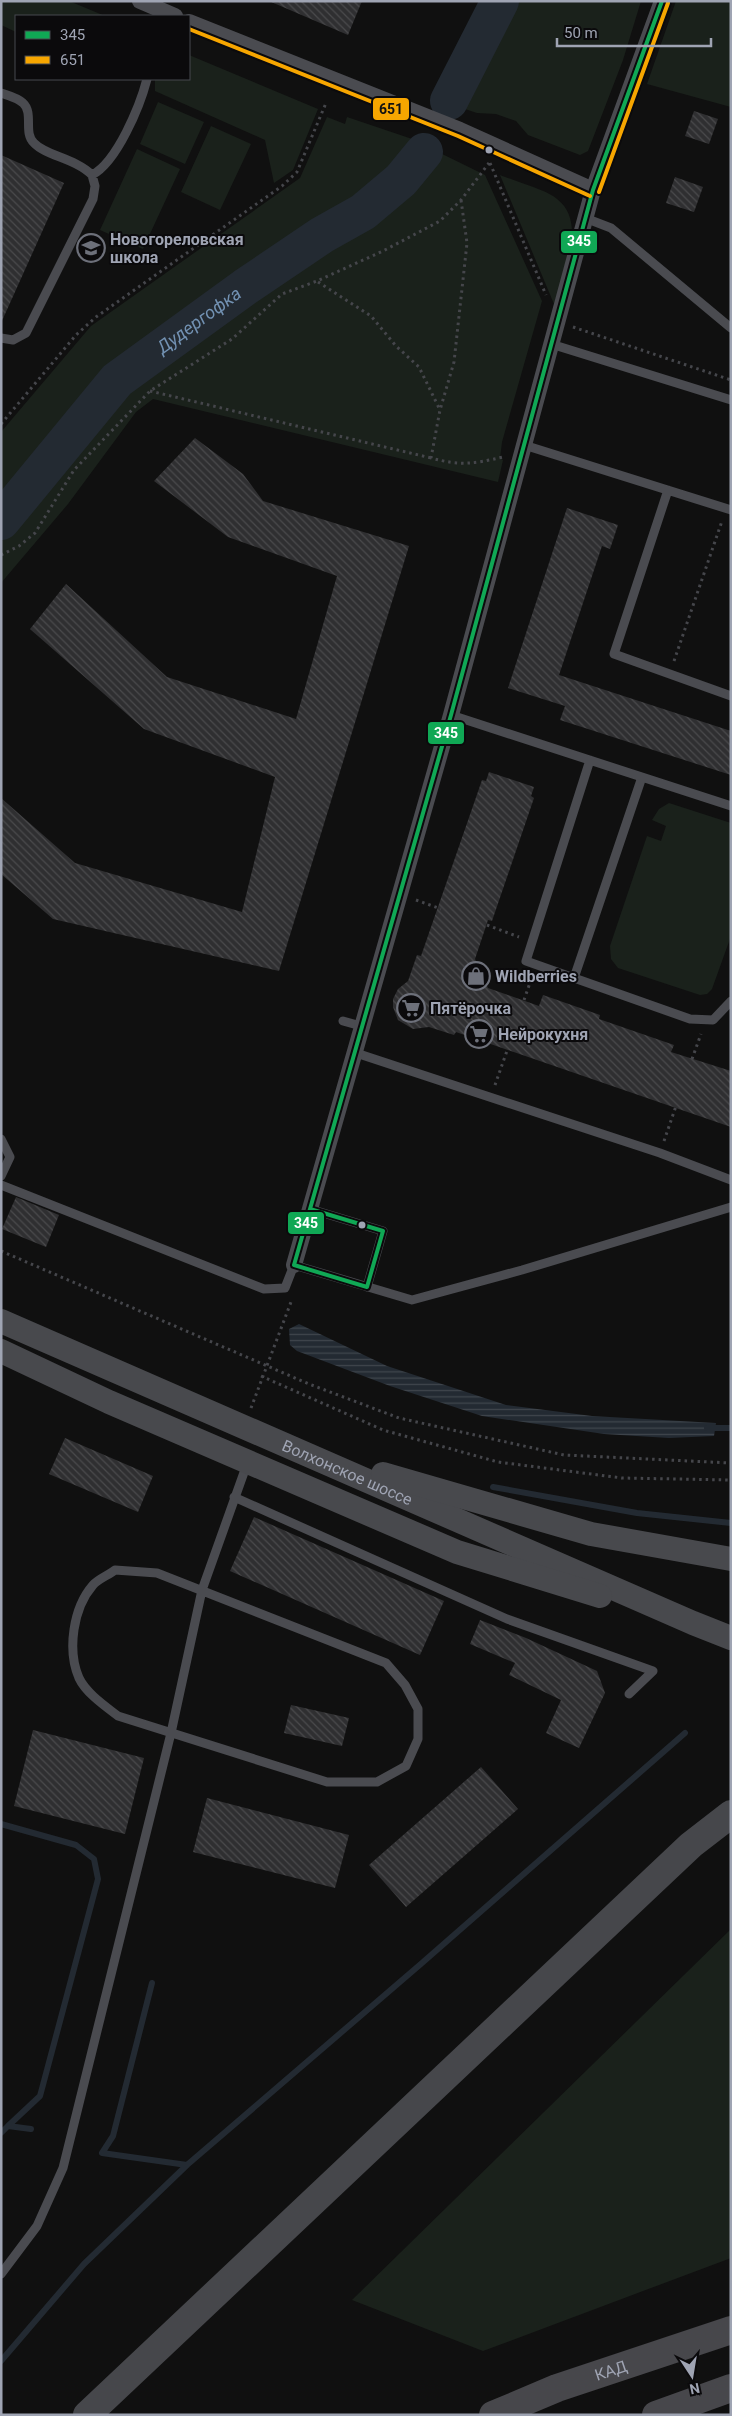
<svg xmlns="http://www.w3.org/2000/svg" width="732" height="2416" viewBox="0 0 732 2416" font-family="Roboto,sans-serif">
	<style>
		.green { fill: #1a211b }
		.water { fill: url(#water-rules) }
		.lines { fill: none; stroke-linecap: round; stroke-linejoin: round }
		.stream { stroke: #232a32; stroke-width: 6 }
		.river { stroke: #232a32; stroke-width: 38 }
		.building { fill: url(#building-back-hatch) }
		.path { stroke: #45464b; stroke-width: 3; stroke-dasharray: 2.5 4; stroke-linecap: butt }
		.service { stroke: #4a4b50; stroke-width: 9 }
		.minor { stroke: #4a4b50; stroke-width: 16 }
		.secondary { stroke: #48494d; stroke-width: 24 }
		.trunk { stroke: #46474b; stroke-width: 28 }
		.motorway { stroke: #47474b; stroke-width: 28 }
		.bus-1-casing { stroke: #0b0a0c; stroke-width: 8 }
		.bus-2-casing { stroke: #0b0a0c; stroke-width: 8 }
		.bus-1 { stroke: #10a855; stroke-width: 4 }
		.bus-2 { stroke: #f7a600; stroke-width: 4 }
		.bus-dot { fill: #9fa4b3; stroke: #0b0a0c; stroke-width: 2 }
		.labels { text-anchor: middle; stroke-width: 4; stroke-linejoin: round; paint-order: stroke }
		.poi-label { font-size: 16px; font-weight: bold; fill: #9fa4b3; stroke: #0b0a0c; text-anchor: start }
		.street-label { font-size: 16px; fill: #9fa4b3; stroke: #0b0a0c }
		.water-label { font-size: 18px; font-style: italic; fill: #7291b2; stroke: #0b0a0c }
		.line-badge { stroke: #0b0a0c; stroke-width: 2 }
		.badge-label { font-size: 14px; text-anchor: middle; font-weight: bold; fill: #fff }
		.pale-badge-label { font-size: 14px; text-anchor: middle; font-weight: bold; fill: #111 }
	</style>
	<defs>
		<pattern id="water-rules" width="6" height="5" patternUnits="userSpaceOnUse" patternTransform="scale(1.25)"><rect width="6" height="5" fill="#232a32"/><path d="M0 2.5h6" fill="none" stroke="#40464d"/></pattern>
		<pattern id="building-back-hatch" width="6" height="6" patternUnits="userSpaceOnUse" patternTransform="scale(1.25)"><rect width="6" height="6" fill="#2f2f31"/><path d="M-1 5l2 2M0 0l6 6M5-1l2 2" fill="none" stroke="#4a4a4c"/></pattern>
	</defs>
	<rect width="100%" height="100%" fill="#101010"/>
	<path class="green" d="M1 1H69L105 16H16V32L1 25Z
		M506 1H641L623 60 588 151 580 155 528 135 516 121 496 114 477 113 453 105Z
		M676 1H731V107L647 84Z
		M189 55 318 109 293 170 274 183 265 140 155 91V79H189Z
		M158 102 204 122 185 164 140 144Z
		M327 117 345 124 347 117 424 143 391 184 128 364 102 390 1 510V432L91 326 300 178Z
		M211 126 251 144 220 210 181 192Z
		M137 149 180 169 143 249 100 230Z
		M434 150 485 175 542 301 502 442 500 458 503 460 498 482 153 399 136 412 68 504 1 583V542L106 406 145 369 391 196Z
		M500 175C514 181 547 190 557 199 588 223 563 274 554 304Z
		M669 803 731 823V936L712 989 707 994 700 995 618 968 611 959 610 946 647 836 661 841 666 826 652 820 659 809Z
		M731 1929V2258L483 2351 352 2300Z"/>
	<path class="water" d="M299 1324 387 1366 506 1405 592 1416 716 1423 714 1436 669 1438 604 1434 482 1416 390 1386 297 1351 290 1345 289 1329Z"/>
	<g class="lines">
		<path class="stream" d="M707 1428H731
			M493 1487 637 1513 731 1523
			M1 1824 76 1845 94 1859 98 1879 40 2096 8 2126
			M152 1983 113 2136 102 2153 187 2165
			M1 2133 8 2126 31 2129
			M1 2361 84 2264 187 2165 422 1963 685 1733"/>
		<g class="river">
			<path d="M449 101 500 1"/>
			<path id="s1" d="M1 521 117 380 245 287 322 235 363 212 401 180 424 152"/>
		</g>
	</g>
	<path class="building" d="M269 1H362L348 35Z
		M694 111 718 119 709 144 685 136Z
		M1 155 64 183 1 323Z
		M675 177 703 187 694 212 666 203Z
		M195 438 243 474 263 501 409 546 279 971 53 919 1 874V798L75 863 242 912 275 777 144 729 30 629 66 584 167 677 296 719 337 576 228 537 154 481Z
		M567 508 618 525 610 549 602 546 559 675 731 731V775L560 720 565 706 508 688Z
		M489 772 534 787 531 796 534 798 492 921 488 920 475 959 488 988 539 1006 543 995 600 1015 599 1019 674 1045 671 1052 731 1071V1127L456 1032 454 1035 429 1027 413 1029 398 1020 393 1007V999L398 989 408 981 417 955 421 956 482 780 486 781Z
		M16 1197 59 1215 46 1247 2 1229Z
		M65 1438 153 1476 138 1512 49 1474Z
		M254 1517 444 1601 420 1655 230 1571Z
		M480 1620 526 1638 597 1671 605 1693 579 1748 546 1733 561 1700 509 1675 515 1663 470 1644Z
		M291 1705 349 1718 342 1746 284 1733Z
		M33 1730 144 1758 125 1834 14 1806Z
		M481 1767 518 1809 406 1907 369 1865Z
		M207 1798 349 1835 335 1888 193 1852Z"/>
	<g class="lines">
		<path class="path" d="M490 163 546 295
			M461 200 467 243 454 362 440 410 431 458C461 466 473 464 503 457
			M318 282 371 316 396 346 419 367 440 410
			M573 327 731 380
			M150 391 431 458
			M1 424 76 335 96 317 282 186 297 172 326 103
			M1 555 19 546 35 533 74 470 150 391 232 339 282 294 317 281 383 251 440 221 461 200 489 163
			M674 661 722 521
			M416 900 441 909
			M487 925 519 937
			M524 1000 532 977
			M692 1059 701 1034
			M495 1085 508 1048
			M664 1141 676 1106
			M1 1251 309 1384 399 1418 564 1455 731 1463
			M261 1376 383 1430 498 1462 622 1478 731 1480
			M251 1408 291 1302"/>
		<path class="service" d="M1 93C7 95 18 98 23 103 34 113 23 133 34 143 46 156 75 158 92 175
			M585 218 611 228 731 328
			M1 338 13 340 26 333 93 199 95 186 92 175C117 162 140 106 147 79
			M551 344 731 400
			M524 445 731 510
			M668 490 614 654 731 696
			M451 715 731 806
			M590 760 526 961 690 1019 713 1020 731 1001
			M574 978 642 777
			M343 1021 361 1026
			M353 1052 660 1153 731 1180
			M1 1139 10 1157 1 1176
			M1 1185 264 1289 285 1288 294 1265 412 1300 522 1270 731 1207
			M310 1209 383 1231 367 1287
			M234 1497 507 1619 653 1671 629 1694
			M115 1570 157 1573 386 1663 405 1685 418 1709V1739L406 1766 377 1782H327L118 1716C105 1706 86 1693 79 1678 67 1650 73 1608 93 1585 98 1579 109 1575 115 1570Z
			M1 2274 37 2226 63 2168 171 1733 202 1590 247 1464"/>
		<path class="minor" d="M140 1 175 16
			M189 22 460 130 593 190
			M294 1265 451 715 593 190 662 1"/>
		<g class="secondary">
			<path id="s2" d="M1 1321 693 1623 731 1638"/>
			<path d="M1 1351 109 1402 457 1552 600 1596"/>
			<path d="M383 1474 591 1534 731 1559"/>
		</g>
		<path class="trunk" d="M87 2415 691 1845 731 1814"/>
		<g class="motorway">
			<path id="s3" d="M493 2415 557 2388 731 2330"/>
			<path d="M656 2415 731 2388"/>
		</g>
		<defs>
			<path id="bus-1" d="M310 1209 383 1231 367 1287 294 1265 451 715 593 190 662 1"/>
			<path id="bus-2" d="M189 29 458 136 590 196
				M599 192 668 3"/>
		</defs>
		<use href="#bus-1" class="bus-1-casing"/>
		<use href="#bus-2" class="bus-2-casing"/>
		<use href="#bus-1" class="bus-1"/>
		<use href="#bus-2" class="bus-2"/>
	</g>
	<defs>
		<symbol id="school-ring" viewBox="-11 -11 22 22"><circle r="9.5" fill="#0b0a0c" stroke="#6d707a" stroke-width="1.5"/><path d="M0-5L7-2L0 1L-7-2ZM-4 1L0 2.5L4 1V4Q0 6-4 4Z" fill="#6d707a"/></symbol>
		<symbol id="shop-ring" viewBox="-11 -11 22 22"><circle r="9.5" fill="#0b0a0c" stroke="#6d707a" stroke-width="1.5"/><path d="M-5-2.5h2.3a2.7 3.5 0 0 1 5.4 0H5L5.5 6h-11ZM-1.5-2.5h3a1.5 2.3 0 0 0-3 0Z" fill="#6d707a"/></symbol>
		<symbol id="supermarket-ring" viewBox="-11 -11 22 22"><circle r="9.5" fill="#0b0a0c" stroke="#6d707a" stroke-width="1.5"/><path d="M-6-5.5h2.5l.6 2H6L4.5 2H-2.5L-4.4-4H-6ZM-1.5 3.2a1.3 1.3 0 1 0 .1 0ZM3 3.2a1.3 1.3 0 1 0 .1 0Z" fill="#6d707a"/></symbol>
	</defs>
	<g fill-rule="evenodd">
		<use href="#school-ring" x="75" y="232" width="32" height="32"/>
		<use href="#shop-ring" x="460" y="960" width="32" height="32"/>
		<use href="#supermarket-ring" x="395" y="992" width="32" height="32"/>
		<use href="#supermarket-ring" x="463" y="1018" width="32" height="32"/>
	</g>
	<g class="bus-dot">
		<circle cx="489" cy="150" r="4.5"/>
		<circle cx="362" cy="1225" r="4.5"/>
	</g>
	<g class="labels">
		<g class="poi-label">
			<text x="110" y="245">Новогореловская<tspan x="110" dy="18">школа</tspan></text>
			<text x="495" y="982">Wildberries</text>
			<text x="430" y="1014">Пятёрочка</text>
			<text x="498" y="1040">Нейрокухня</text>
		</g>
		<g class="street-label">
			<text dy="6" stroke="none"><textPath href="#s2" startOffset="378">Волхонское шоссе</textPath></text>
			<text dy="6" stroke="none"><textPath href="#s3" startOffset="126">КАД</textPath></text>
		</g>
		<g class="water-label">
			<text dy="6" stroke="none"><textPath href="#s1" startOffset="284">Дудергофка</textPath></text>
		</g>
	</g>
	<g class="line-badge">
		<rect x="372" y="97" width="38" height="24" rx="5" fill="#f7a600"/>
		<rect x="560" y="230" width="38" height="24" rx="5" fill="#10a855"/>
		<rect x="427" y="721" width="38" height="24" rx="5" fill="#10a855"/>
		<rect x="287" y="1211" width="38" height="24" rx="5" fill="#10a855"/>
	</g>
	<g class="badge-label">
		<text x="579" y="246">345</text>
		<text x="446" y="738">345</text>
		<text x="306" y="1228">345</text>
	</g>
	<g class="pale-badge-label">
		<text x="391" y="114">651</text>
	</g>
	<rect width="732" height="2416" fill="none" stroke="#9fa4b3" stroke-width="5"/>
	<rect x="15" y="15" width="175" height="65" fill="#0b0a0c" stroke="#46484f"/>
	<rect x="25" y="31" width="25" height="8" fill="#10a855" stroke="#46484f"/>
	<text x="60" y="40" font-size="15" fill="#9fa4b3">345</text>
	<rect x="25" y="56" width="25" height="8" fill="#f7a600" stroke="#46484f"/>
	<text x="60" y="65" font-size="15" fill="#9fa4b3">651</text>
	<g transform="translate(692 2376) rotate(168)" stroke="#0b0a0c" stroke-width="4" paint-order="stroke">
	<path d="M0-4L9 19L0 12L-9 19Z" fill="#9fa4b3"/>
	<text y="-8" font-size="14" font-weight="bold" text-anchor="middle" fill="#9fa4b3">N</text>
	</g>
	<path d="M557 38v8h154v-8" fill="none" stroke="#9fa4b3" stroke-width="2.5"/>
	<text x="564" y="38" font-size="15" fill="#9fa4b3" stroke="#0b0a0c" stroke-width="4" paint-order="stroke">50 m</text>
</svg>
